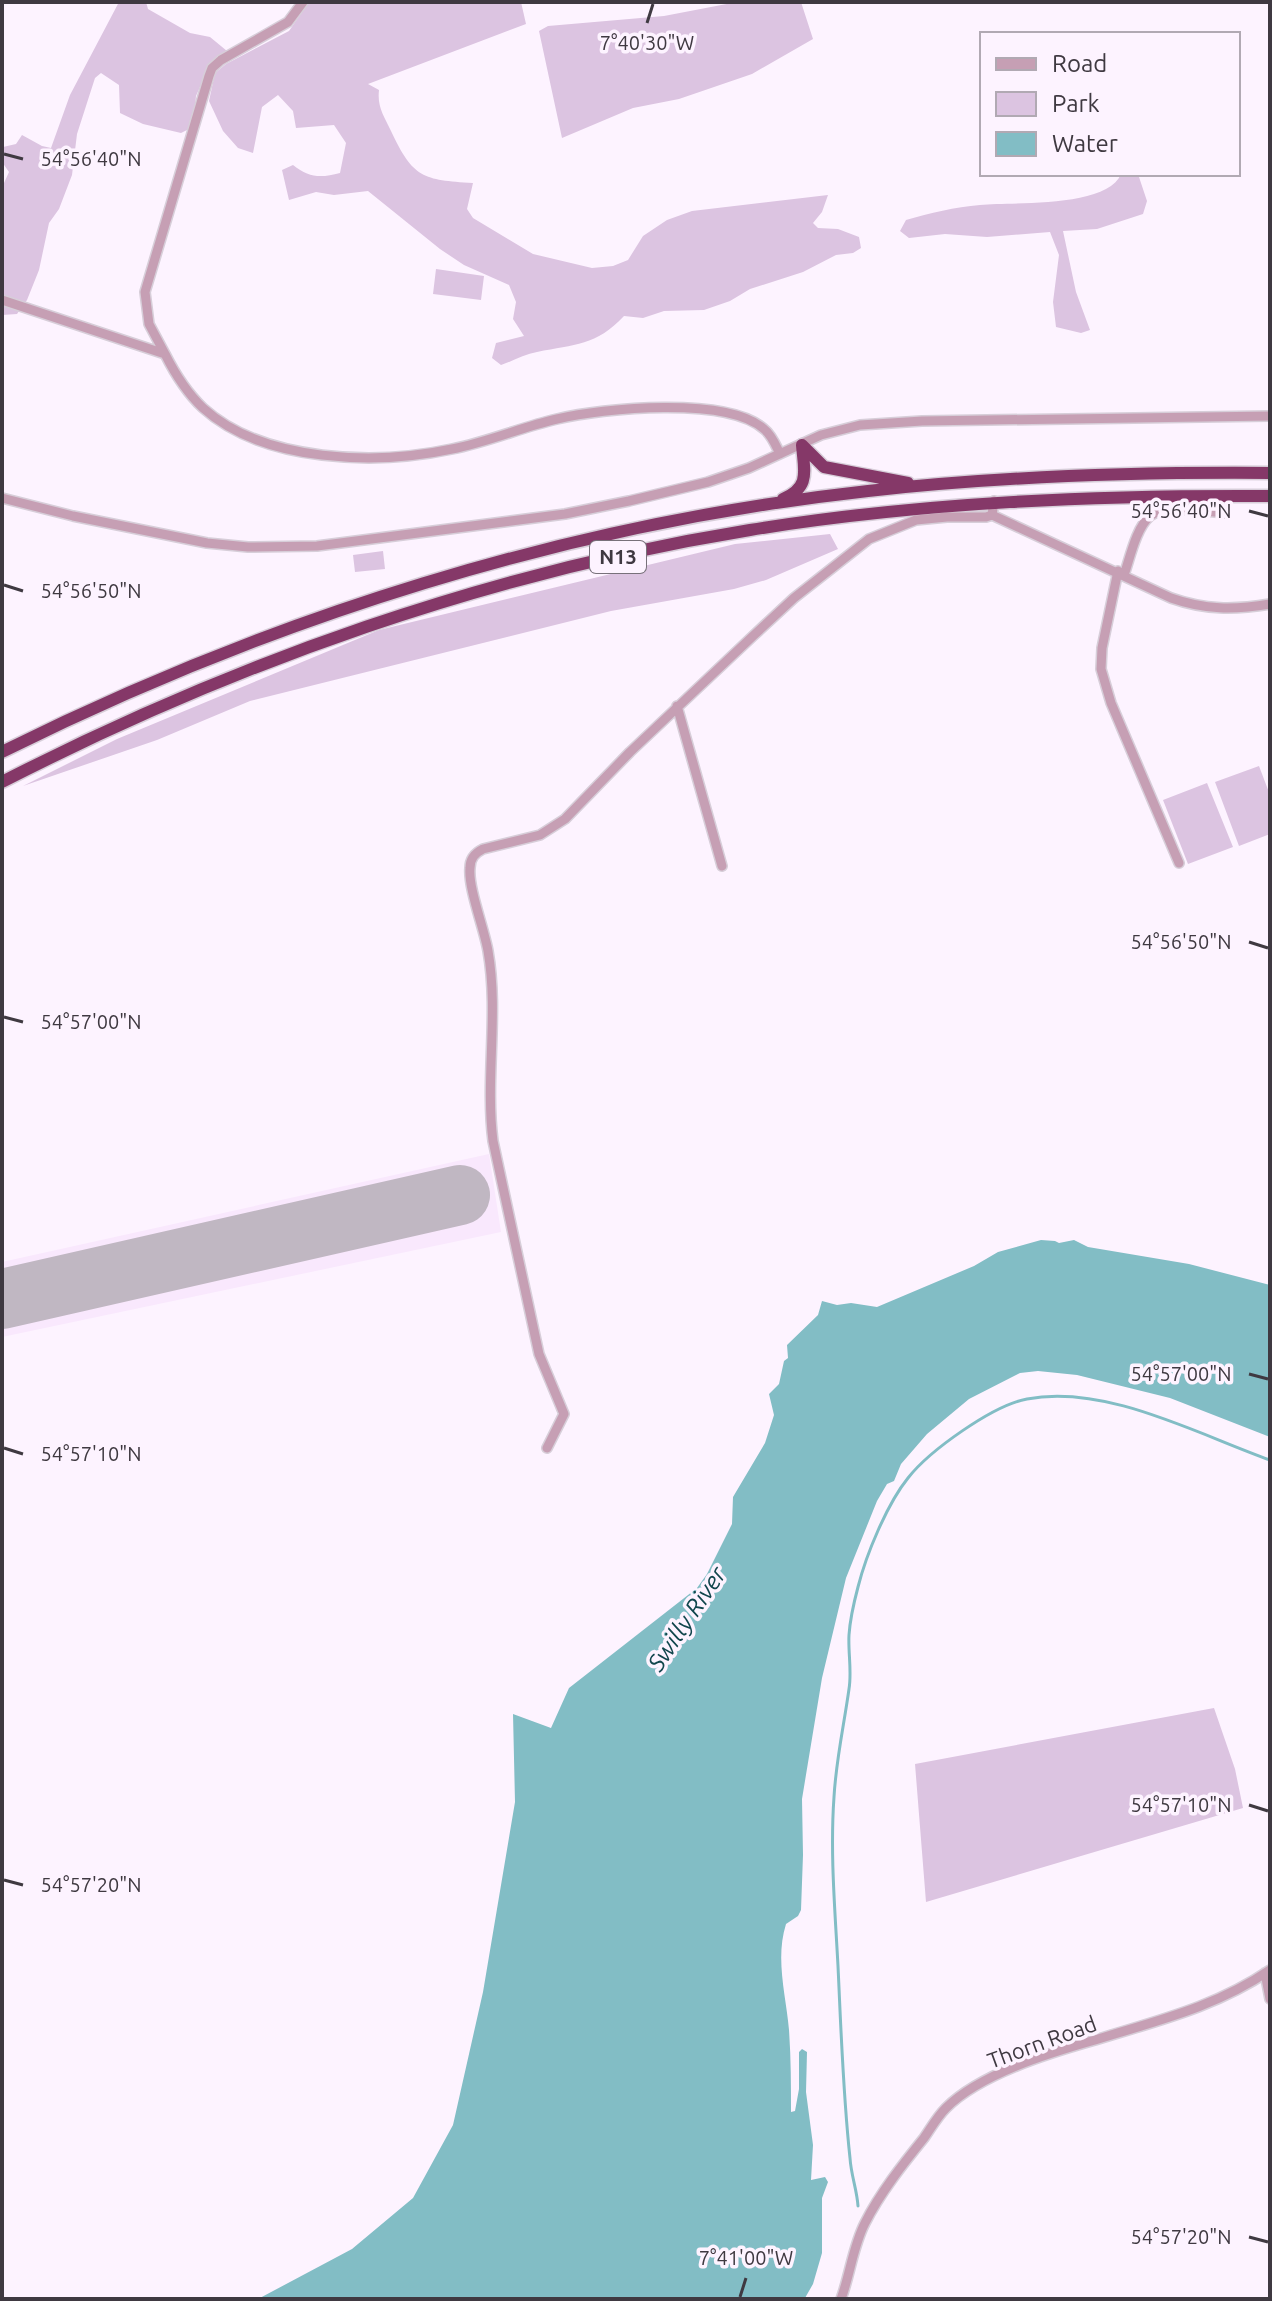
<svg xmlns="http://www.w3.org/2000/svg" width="1272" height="2301" viewBox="0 0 1272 2301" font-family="Ubuntu,sans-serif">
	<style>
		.built { fill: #f9e8fd }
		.green { fill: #dcc4e1 }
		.water { fill: #82bdc5 }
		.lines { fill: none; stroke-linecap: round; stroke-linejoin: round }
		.stream { stroke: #82bdc5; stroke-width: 3 }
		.runway { stroke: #c0b7c2; stroke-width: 60 }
		.minor-casing { stroke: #d7ced9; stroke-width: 12 }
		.highway-casing { stroke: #d7ced9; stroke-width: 15 }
		.minor { stroke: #c69fb4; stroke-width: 9 }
		.highway { stroke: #853868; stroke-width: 12 }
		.ticks { fill: none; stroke: #3f3941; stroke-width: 3 }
		.labels { text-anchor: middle; stroke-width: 7; stroke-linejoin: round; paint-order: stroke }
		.shield { fill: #fdf3ff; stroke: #78717a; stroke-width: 2 }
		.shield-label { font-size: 20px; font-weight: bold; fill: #3f3941 }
		.street-label { font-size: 22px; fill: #3f3941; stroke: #fdf3ff }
		.water-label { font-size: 24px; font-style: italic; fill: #11464d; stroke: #fdf3ff }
		.ticks-label { font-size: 20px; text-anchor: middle; fill: #3f3941; stroke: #fdf3ff; stroke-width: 7; stroke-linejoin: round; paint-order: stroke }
	</style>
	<rect width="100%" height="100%" fill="#fdf3ff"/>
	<path class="built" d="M489 1154 501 1232 2 1337V1262Z"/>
	<path class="green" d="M119 2H146L148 9 190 33 210 37 227 51 211 62 196 96 194 120 189 129 181 133 143 124 120 113 119 85 101 73 95 78 77 134 72 175 59 209 49 223 39 270 27 300 17 314 2 315V183H4L9 172 2 162 3 147 16 144 22 135 42 146 51 148 70 95Z
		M309 2H521L526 24 368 84 379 90C377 107 384 116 391 131 413 178 423 180 473 183L467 209 473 218 533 254 592 268 613 266 628 260 643 236 667 220 692 211 828 195 822 212 813 223 818 228 838 229 859 237 861 248 853 253 836 255 803 272 750 289 730 301 704 310 664 311 643 318 624 316C596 346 575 344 537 352 525 354 513 361 501 365L492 358 496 343 524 336 513 319 516 302 509 285 464 265 440 249 368 191 334 195 316 192 289 200 282 170 293 165C309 178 321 178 340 173L346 143 334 125 296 128 293 111 278 95 262 107 253 153 238 148 223 131 209 101 215 73 226 64 289 31Z
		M737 2H801L813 39 752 74 679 99 633 108 562 138 539 31 548 26 664 16Z
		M1121 174H1138L1147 201 1143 214 1097 229 1063 231 1076 292 1090 330 1081 333 1056 327 1053 302 1059 255 1050 232 987 237 945 234 909 238 900 231 906 220C930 213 955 207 980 205 1013 202 1107 208 1121 174Z
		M436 269 484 276 481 300 433 294Z
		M830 534 838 549 766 580 734 589 611 611 250 701 157 740 23 786 117 739 379 630 735 544Z
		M383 551 385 569 355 572 353 555Z
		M1259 766 1270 795V834L1239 846 1215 782Z
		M1207 783 1233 847 1188 864 1163 800Z
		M1214 1708 1235 1769 1243 1808 926 1902 915 1764Z"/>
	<path class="water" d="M1041 1240 1055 1241 1059 1243 1074 1240 1088 1247 1189 1264 1270 1285V1437L1170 1398 1077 1375 1038 1371 1020 1373 969 1399 927 1434 901 1464 894 1481 887 1484 877 1501 846 1578 822 1678 802 1799 803 1855 801 1910 798 1916 786 1924C775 1959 786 1995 789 2030 791 2058 791 2085 791 2112L795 2111 799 2089V2052L802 2049 807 2052 806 2092 813 2145 811 2180 825 2177 828 2182 822 2198V2253L813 2284 805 2298 258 2299 352 2249 413 2198 453 2125 483 1992 515 1802 513 1714 551 1728 569 1688 697 1588 707 1574 732 1524 733 1497 765 1443 774 1415 769 1394 779 1384 784 1361 788 1358 787 1345 818 1315 822 1301 837 1305 851 1303 877 1307 974 1266 998 1252Z"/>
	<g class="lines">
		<path class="stream" d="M858 2206C857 2190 851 2175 850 2158 843 2094 841 2030 838 1966 835 1910 830 1853 834 1797 836 1760 844 1725 849 1689 852 1671 848 1653 849 1635 850 1620 854 1602 858 1587 866 1555 887 1504 908 1478 929 1451 993 1405 1027 1399 1106 1384 1197 1434 1270 1460"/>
		<path class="runway" d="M2 1299 460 1195"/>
		<defs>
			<path id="minor" d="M2 300 165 354C175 374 186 392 203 408 264 463 377 465 452 449 488 442 522 427 557 419 603 408 727 396 764 429 772 435 776 446 780 454
				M165 354 149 324 145 292 209 76 212 68 221 60 288 22 303 2
				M2 498 73 516 207 543 248 547 317 546 565 514 629 501 708 482 749 468 821 435 860 425 922 421 1270 416
				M992 515 1171 598C1205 610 1234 610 1270 604
				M1118 571 1102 648 1101 669 1111 703 1179 863
				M1124 575C1130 558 1136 528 1150 516 1164 504 1208 512 1226 513
				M677 706 722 866
				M547 1448 564 1414 539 1354 493 1141C485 1078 499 1014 488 951 484 928 468 888 470 868 470 858 475 853 483 849L540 835 565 819 630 752 753 636 794 598 869 539 916 520 947 517H986L992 515 994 501
				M1265 1973 1270 1999
				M841 2299C850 2275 853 2246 865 2223 880 2193 903 2164 924 2138 931 2128 937 2117 946 2108 980 2074 1049 2053 1095 2040 1156 2021 1216 2007 1270 1970"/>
			<path id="highway" d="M802 445 824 467 908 483
				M783 499C811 487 804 471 802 445
				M2 752C273 617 567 524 868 491 1002 476 1136 472 1270 473
				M2 782C236 662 490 572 750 530 923 502 1096 495 1270 496"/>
		</defs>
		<use href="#minor" class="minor-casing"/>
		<use href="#highway" class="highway-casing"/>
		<use href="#minor" class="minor"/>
		<use href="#highway" class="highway"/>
	</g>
	<path class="ticks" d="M647 23 653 4M4 154 23 159M1249 511 1268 516M4 585 23 591M1249 942 1268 948M4 1017 23 1022M1249 1374 1268 1379M4 1448 23 1454M1249 1805 1268 1811M4 1880 23 1885M1249 2237 1268 2242M740 2297 746 2278"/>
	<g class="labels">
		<rect class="shield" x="590" y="541" width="56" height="32" rx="6"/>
		<g class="shield-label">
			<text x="618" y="564">N13</text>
		</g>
		<g class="street-label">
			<text transform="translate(1042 2042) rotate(-20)" y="8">Thorn Road</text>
		</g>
		<g class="water-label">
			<text transform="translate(687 1619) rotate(-56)" y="8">Swilly River</text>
		</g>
	</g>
	<g class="ticks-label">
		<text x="647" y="50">7°40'30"W</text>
		<text x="91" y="166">54°56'40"N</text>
		<text x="1181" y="518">54°56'40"N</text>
		<text x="91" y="598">54°56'50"N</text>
		<text x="1181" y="949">54°56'50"N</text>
		<text x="91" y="1029">54°57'00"N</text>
		<text x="1181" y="1381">54°57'00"N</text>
		<text x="91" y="1461">54°57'10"N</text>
		<text x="1181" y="1812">54°57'10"N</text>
		<text x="91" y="1892">54°57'20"N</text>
		<text x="1181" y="2244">54°57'20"N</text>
		<text x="746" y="2265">7°41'00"W</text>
	</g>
	<rect width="1272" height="2301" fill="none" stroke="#3f3941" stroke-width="8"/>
	<rect x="980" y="32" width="260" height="144" fill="#fdf3ff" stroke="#b1a9b3" stroke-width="2"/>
	<rect x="996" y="58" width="40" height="12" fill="#c69fb4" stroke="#b1a9b3" stroke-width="2"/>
	<text x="1052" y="72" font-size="24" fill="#3f3941">Road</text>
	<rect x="996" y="92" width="40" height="24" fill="#dcc4e1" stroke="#b1a9b3" stroke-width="2"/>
	<text x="1052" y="112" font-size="24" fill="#3f3941">Park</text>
	<rect x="996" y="132" width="40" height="24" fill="#82bdc5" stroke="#b1a9b3" stroke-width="2"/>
	<text x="1052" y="152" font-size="24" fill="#3f3941">Water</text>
</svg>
